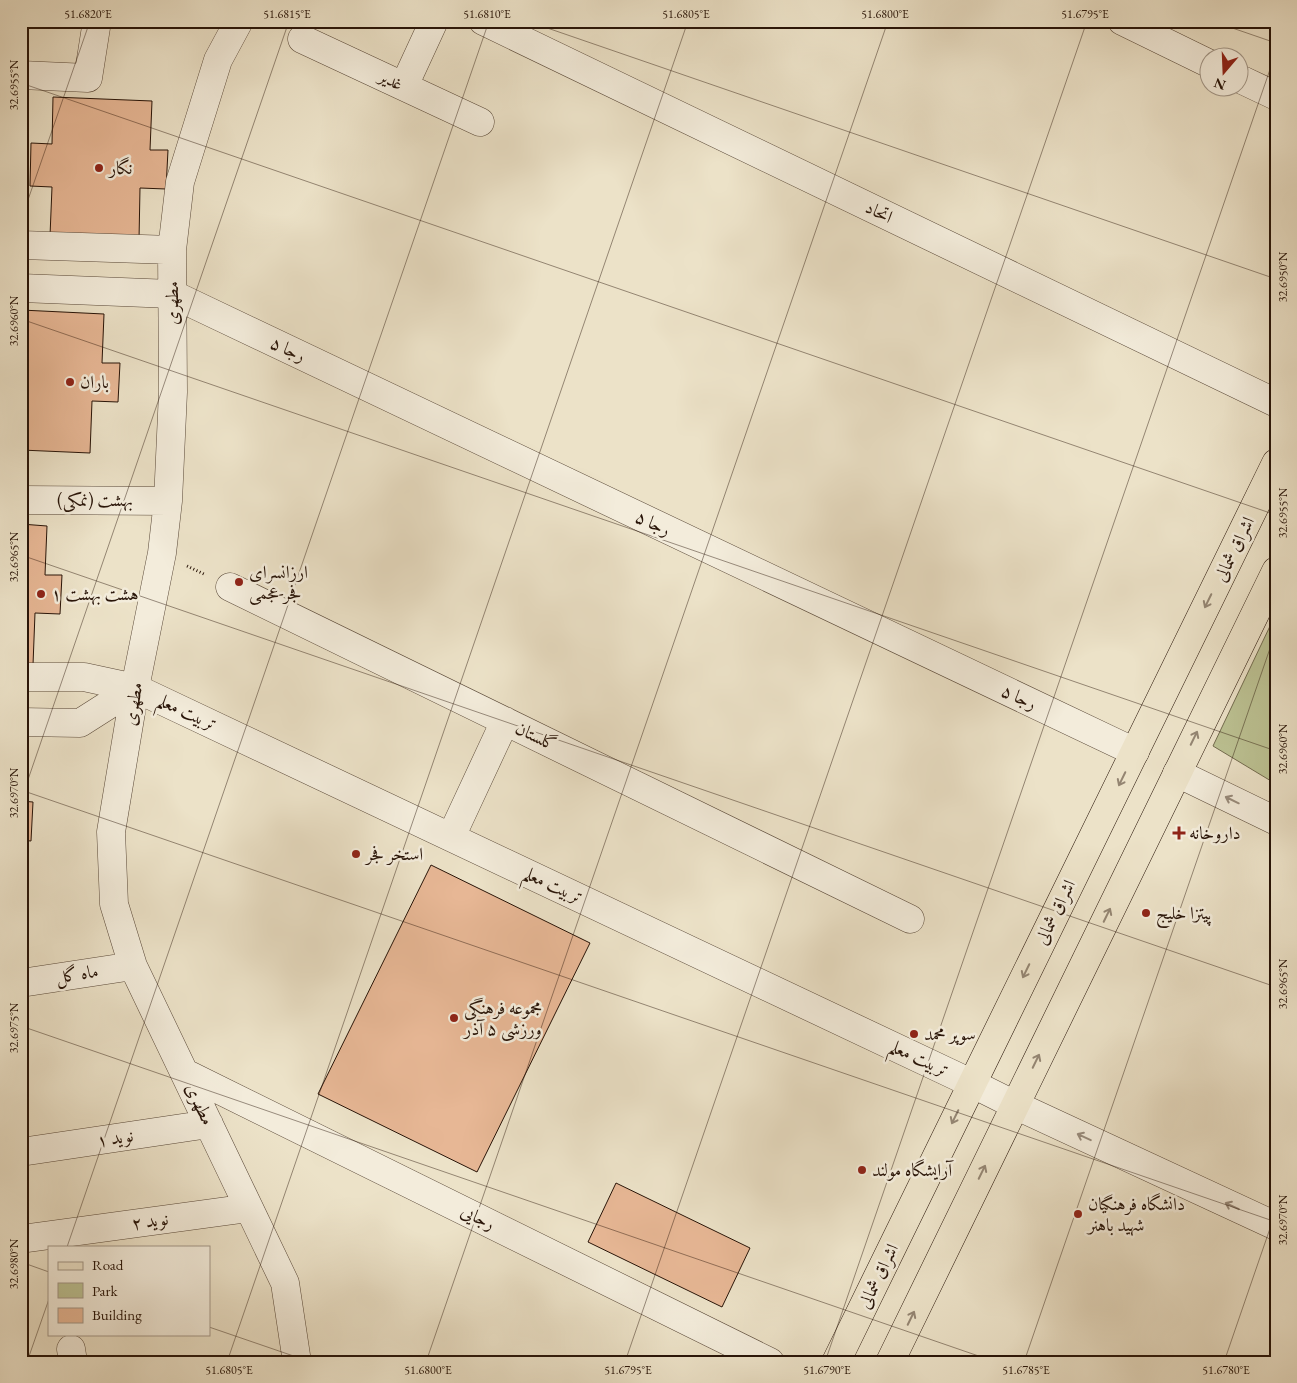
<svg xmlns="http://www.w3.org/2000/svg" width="1297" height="1383" viewBox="0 0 1297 1383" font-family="'EB Garamond',Amiri,serif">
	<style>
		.green { fill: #bcc293; stroke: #726b4e }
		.building { fill: #e7b795; stroke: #281408 }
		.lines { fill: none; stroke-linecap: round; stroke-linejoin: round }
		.minor-casing { stroke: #594838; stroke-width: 29 }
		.major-casing { stroke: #281408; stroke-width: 29 }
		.path { stroke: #281408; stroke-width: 3; stroke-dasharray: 1 2.5; stroke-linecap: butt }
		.minor { stroke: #f3ecdb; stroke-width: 28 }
		.major { stroke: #ece2c8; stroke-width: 28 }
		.oneway { stroke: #948572 }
		.oneway2 { stroke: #988b7c }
		.ticks { fill: none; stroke: #281408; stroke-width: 1; stroke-opacity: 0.45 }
		.poi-dot { fill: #8f2418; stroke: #f3ecdb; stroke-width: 2 }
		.labels { text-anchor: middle; stroke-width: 5; stroke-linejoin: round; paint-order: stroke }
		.street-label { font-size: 18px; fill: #281408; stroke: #f3ecdb }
		.poi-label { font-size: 18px; fill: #281408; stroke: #f3ecdb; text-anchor: start }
		.neatline { fill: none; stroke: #281408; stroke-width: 2 }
		.ticks-label { font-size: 12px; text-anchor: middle; fill: #281408 }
	</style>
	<rect width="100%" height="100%" fill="#ece2c8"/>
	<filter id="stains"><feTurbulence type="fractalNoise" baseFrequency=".004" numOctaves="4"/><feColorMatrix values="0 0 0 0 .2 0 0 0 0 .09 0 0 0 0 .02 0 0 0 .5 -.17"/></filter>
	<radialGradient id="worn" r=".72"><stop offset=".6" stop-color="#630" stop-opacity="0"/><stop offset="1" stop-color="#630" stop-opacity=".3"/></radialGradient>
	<path class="green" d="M1271 624 1276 648V784L1213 746Z"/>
	<path class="building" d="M53 97 152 101 150 150H168L166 189 140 188 139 240 50 236 52 187 30 186 31 143 52 144Z
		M21 310 104 314 102 363H120L118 402 92 401 90 453 21 450Z
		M21 524 47 526 45 575H62L60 614 35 613 33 665 21 664Z
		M21 801 33 802 31 841 21 840Z
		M431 865 590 943 477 1172 318 1094Z
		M616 1183 750 1248 722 1307 588 1242Z"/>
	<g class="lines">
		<defs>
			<path id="minor" d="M239 21 218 60 180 182 172 250 173 392 168 501 162 553 135 688 111 832 114 904 133 966 285 1283 297 1362
				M483 21 1276 403
				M1122 21 1210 64
				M302 39 480 122
				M21 75 88 78 97 21
				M1240 79 1276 96
				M404 86 434 21
				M21 245 172 250
				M21 288 172 294 1135 752
				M21 500 168 501
				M230 587 910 919
				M21 677H84L135 688 971 1083 1015 1105 1276 1226
				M21 722 80 723 135 688
				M1177 773 1276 821
				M451 837 505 721
				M21 983 133 966
				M185 1073 770 1362
				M21 1152 209 1124
				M21 1239 249 1208
				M71 1349 73 1362"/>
			<path id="major" d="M836 1362 1276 463
				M890 1362 1276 571"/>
		</defs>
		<use href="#minor" class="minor-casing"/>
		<use href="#major" class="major-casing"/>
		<path class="path" d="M187 566 206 575"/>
		<use href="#minor" class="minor"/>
		<use href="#major" class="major"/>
	</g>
	<defs><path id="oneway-shaft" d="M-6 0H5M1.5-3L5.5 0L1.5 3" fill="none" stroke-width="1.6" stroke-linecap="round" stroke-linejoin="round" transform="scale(1.25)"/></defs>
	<g class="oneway">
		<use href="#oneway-shaft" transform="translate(1208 601) rotate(116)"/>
		<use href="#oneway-shaft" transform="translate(1194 738) rotate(-64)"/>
		<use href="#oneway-shaft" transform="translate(1122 779) rotate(116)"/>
		<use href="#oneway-shaft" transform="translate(1107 915) rotate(-64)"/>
		<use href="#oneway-shaft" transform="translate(1026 971) rotate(116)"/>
		<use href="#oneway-shaft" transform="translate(1036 1061) rotate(-64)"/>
		<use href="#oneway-shaft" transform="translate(955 1117) rotate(116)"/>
		<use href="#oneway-shaft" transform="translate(982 1172) rotate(-64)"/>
		<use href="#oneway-shaft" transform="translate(911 1318) rotate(-64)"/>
	</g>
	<g class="oneway2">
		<use href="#oneway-shaft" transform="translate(1232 800) rotate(-154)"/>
		<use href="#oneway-shaft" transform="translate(1084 1137) rotate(-155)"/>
		<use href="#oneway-shaft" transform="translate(1232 1206) rotate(-155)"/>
	</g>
	<path class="ticks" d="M527 21 1276 279M1212 21 1276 43M21 83 1276 515M21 220 90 21M21 319 1276 751M21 555 1276 987M21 790 1276 1222M21 800 289 21M21 1026 996 1362M67 1247 489 21M21 1262 49 1272M209 1327 311 1362M27 1362 49 1299M227 1362 688 21M426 1362 888 21M625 1362 1087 21M825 1362 1276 52M1024 1362 1276 631M1224 1362 1276 1211"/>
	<g class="poi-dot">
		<circle cx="99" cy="168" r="5"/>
		<circle cx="70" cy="382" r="5"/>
		<circle cx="239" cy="582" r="5"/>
		<circle cx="41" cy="594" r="5"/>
		<path d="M1176.5 825.5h5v5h5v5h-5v5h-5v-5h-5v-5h5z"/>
		<circle cx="356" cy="854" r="5"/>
		<circle cx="1146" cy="913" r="5"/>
		<circle cx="454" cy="1018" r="5"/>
		<circle cx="914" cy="1034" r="5"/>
		<circle cx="862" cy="1170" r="5"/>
		<circle cx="1078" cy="1214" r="5"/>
	</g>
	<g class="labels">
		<g class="street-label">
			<text transform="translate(391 80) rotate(25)" y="6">غدیر</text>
			<text transform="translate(879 212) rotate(26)" y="6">اتحاد</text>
			<text transform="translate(172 303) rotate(-90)" y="6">مطهری</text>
			<text transform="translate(288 349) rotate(25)" y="6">رجا ۵</text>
			<text x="95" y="506">بهشت (نمکی)</text>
			<text transform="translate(653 523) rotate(25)" y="6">رجا ۵</text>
			<text transform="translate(1234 549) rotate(-64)" y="6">اشراق شمالی</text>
			<text transform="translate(1019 697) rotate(25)" y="6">رجا ۵</text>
			<text transform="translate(133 704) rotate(-81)" y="6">مطهری</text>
			<text transform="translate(187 712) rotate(25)" y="6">تربیت معلم</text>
			<text transform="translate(536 736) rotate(26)" y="6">گلستان</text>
			<text transform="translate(553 885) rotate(25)" y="6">تربیت معلم</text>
			<text transform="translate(1055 912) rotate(-64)" y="6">اشراق شمالی</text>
			<text transform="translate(77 974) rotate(-9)" y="6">ماه گل</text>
			<text transform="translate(919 1058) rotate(25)" y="6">تربیت معلم</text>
			<text transform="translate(200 1104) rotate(65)" y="6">مطهری</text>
			<text transform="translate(115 1138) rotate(-9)" y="6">نوید ۱</text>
			<text transform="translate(478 1217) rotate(26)" y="6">رجایی</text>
			<text transform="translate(150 1221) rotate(-8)" y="6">نوید ۲</text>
			<text transform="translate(878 1276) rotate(-64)" y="6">اشراق شمالی</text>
		</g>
		<g class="poi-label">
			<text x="109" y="174">نگار</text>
			<text x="80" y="388">باران</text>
			<text x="249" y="578">ارزانسرای<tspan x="249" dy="21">فجر-عجمی</tspan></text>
			<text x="51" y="600">هشت بهشت ۱</text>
			<text x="1189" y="839">داروخانه</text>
			<text x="366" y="860">استخر فجر</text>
			<text x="1156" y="919">پیتزا خلیج</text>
			<text x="464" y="1014">مجموعه فرهنگی<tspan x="464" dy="21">ورزشی ۵ آذر</tspan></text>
			<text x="924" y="1040">سوپر محمد</text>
			<text x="872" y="1176">آرایشگاه مولند</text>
			<text x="1088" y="1210">دانشگاه فرهنگیان<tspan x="1088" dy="21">شهید باهنر</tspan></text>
		</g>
	</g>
	<rect width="1297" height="1383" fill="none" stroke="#ece2c8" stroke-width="55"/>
	<rect x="48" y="1246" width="162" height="90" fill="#f3ecdb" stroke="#a29687"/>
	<rect x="58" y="1262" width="25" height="8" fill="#ece2c8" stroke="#a29687"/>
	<text x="92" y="1270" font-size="15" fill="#281408">Road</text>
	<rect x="58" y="1283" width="25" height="15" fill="#bcc293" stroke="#a29687"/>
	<text x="92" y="1296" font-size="15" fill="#281408">Park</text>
	<rect x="58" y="1308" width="25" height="15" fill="#e7b795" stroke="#a29687"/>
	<text x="92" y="1320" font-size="15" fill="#281408">Building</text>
	<g transform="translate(1224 72) rotate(199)"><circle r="24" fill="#f3ecdb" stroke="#a29687"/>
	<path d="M0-4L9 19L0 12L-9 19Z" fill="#8f2418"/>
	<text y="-8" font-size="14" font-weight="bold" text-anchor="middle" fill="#281408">N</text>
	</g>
	<rect x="28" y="28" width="1242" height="1328" class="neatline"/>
	<g class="ticks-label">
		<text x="88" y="18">51.6820°E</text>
		<text x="287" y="18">51.6815°E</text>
		<text x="487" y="18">51.6810°E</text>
		<text x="686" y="18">51.6805°E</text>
		<text x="885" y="18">51.6800°E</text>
		<text x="1085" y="18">51.6795°E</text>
		<text transform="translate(14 85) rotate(-90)" y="4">32.6955°N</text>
		<text transform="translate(1283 277) rotate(-90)" y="4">32.6950°N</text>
		<text transform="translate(14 321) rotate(-90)" y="4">32.6960°N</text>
		<text transform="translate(1283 513) rotate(-90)" y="4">32.6955°N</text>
		<text transform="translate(14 557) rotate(-90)" y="4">32.6965°N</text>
		<text transform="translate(1283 749) rotate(-90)" y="4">32.6960°N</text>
		<text transform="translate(14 793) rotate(-90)" y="4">32.6970°N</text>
		<text transform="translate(1283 984) rotate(-90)" y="4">32.6965°N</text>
		<text transform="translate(14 1028) rotate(-90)" y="4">32.6975°N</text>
		<text transform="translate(1283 1220) rotate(-90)" y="4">32.6970°N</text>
		<text transform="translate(14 1264) rotate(-90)" y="4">32.6980°N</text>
		<text x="229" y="1374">51.6805°E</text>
		<text x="428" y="1374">51.6800°E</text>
		<text x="628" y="1374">51.6795°E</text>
		<text x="827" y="1374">51.6790°E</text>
		<text x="1026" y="1374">51.6785°E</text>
		<text x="1226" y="1374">51.6780°E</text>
	</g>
	<rect width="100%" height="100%" filter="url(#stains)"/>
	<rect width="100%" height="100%" fill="url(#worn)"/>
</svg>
